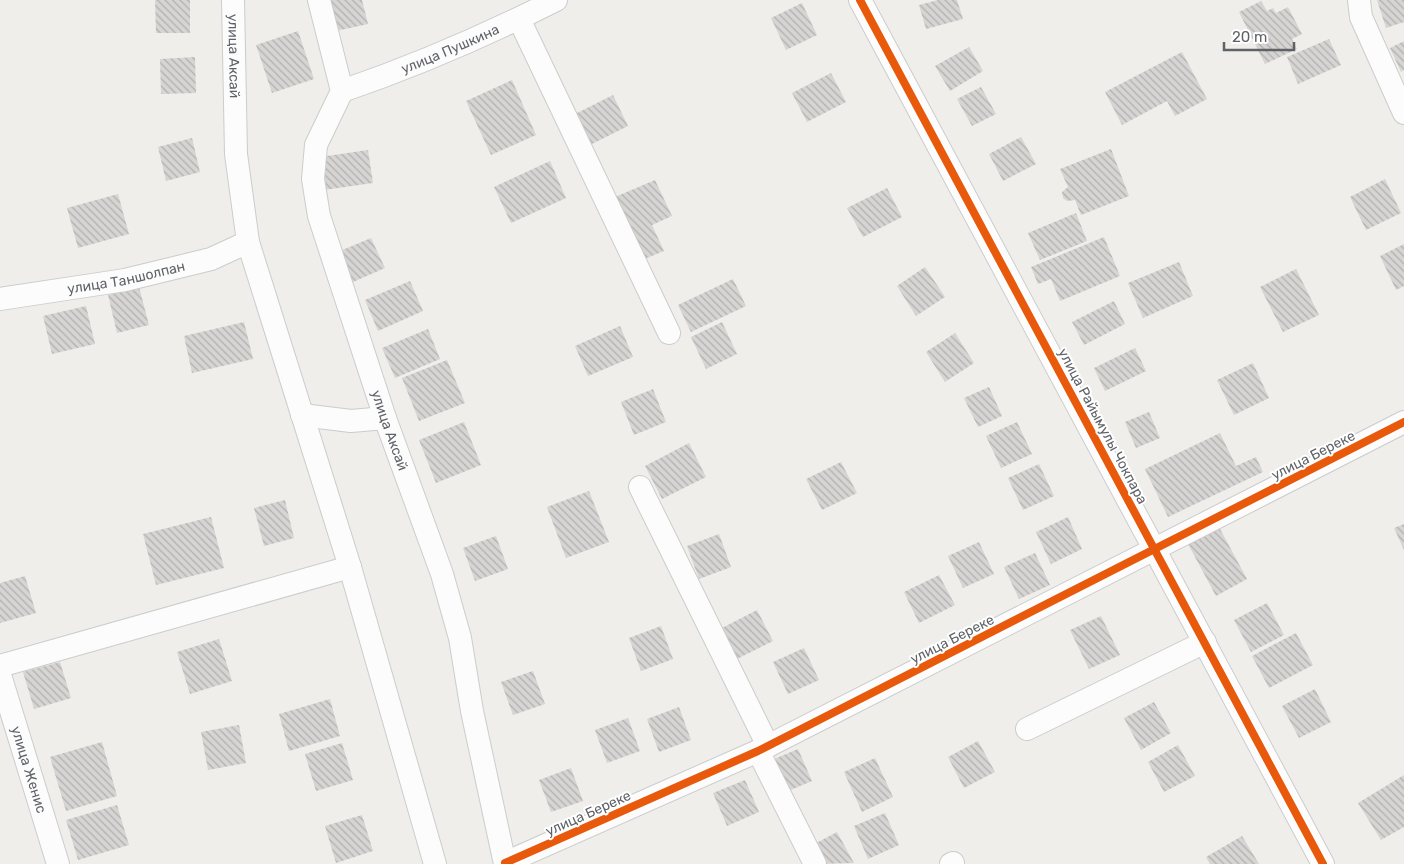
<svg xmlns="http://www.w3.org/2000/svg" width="1404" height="864" viewBox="0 0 1404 864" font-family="Rubik,sans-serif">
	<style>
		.building { fill: url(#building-back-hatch) }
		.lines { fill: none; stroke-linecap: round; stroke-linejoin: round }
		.minor-casing { stroke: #cbcccc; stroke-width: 24 }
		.minor { stroke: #fdfcfc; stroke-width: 22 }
		.cycleway-casing { stroke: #fff; stroke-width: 11 }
		.cycleway { stroke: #e8590c; stroke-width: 8 }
		.labels { text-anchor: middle; stroke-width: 4; stroke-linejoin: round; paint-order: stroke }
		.street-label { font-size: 14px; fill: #5f6368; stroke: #fff }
	</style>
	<defs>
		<pattern id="building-back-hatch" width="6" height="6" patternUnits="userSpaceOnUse" patternTransform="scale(1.25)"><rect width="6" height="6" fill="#d6d5d3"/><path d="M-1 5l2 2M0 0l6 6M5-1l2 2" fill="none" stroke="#b1b0af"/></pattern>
	</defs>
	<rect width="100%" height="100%" fill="#efeeea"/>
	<path class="building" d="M155 0H190V33H156Z
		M329 0H362L368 24 336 31Z
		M938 0H957L963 19 926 29 919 5Z
		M1377 0H1404V22L1386 28Z
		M1261 1 1267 11 1273 8 1276 13 1288 7 1302 34 1292 39 1297 49 1265 64 1239 12Z
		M802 3 817 35 786 50 771 18Z
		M298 31 314 79 272 93 256 45Z
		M1329 39 1341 65 1298 84 1287 57Z
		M1404 41V70L1401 72 1390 48Z
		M969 47 983 71 950 91 935 66Z
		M1182 52 1207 99 1175 116 1167 101 1122 125 1105 92Z
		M195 57 196 93 161 94 160 59Z
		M831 73 846 102 807 122 792 93Z
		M512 80 536 135 491 155 466 101Z
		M981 87 996 114 972 126 957 99Z
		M613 95 628 126 588 146 573 115Z
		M1021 137 1036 164 1003 181 989 154Z
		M192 138 200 172 166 181 158 147Z
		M1111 149 1129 196 1081 215 1075 200 1067 201 1063 198 1062 192 1068 187 1060 169Z
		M368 150 373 183 324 190 320 157Z
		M550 161 566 198 511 223 494 187Z
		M1385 179 1401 213 1366 230 1350 197Z
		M655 180 672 216 652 225 664 251 642 260 615 197Z
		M887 188 902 217 863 237 847 208Z
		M118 194 129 234 78 248 67 208Z
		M1076 213 1087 241 1040 260 1028 233Z
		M1104 237 1120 276 1060 301 1051 279 1038 284 1031 267Z
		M371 238 385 268 353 282 340 251Z
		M1404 244V286L1396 290 1380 256Z
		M1179 262 1193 296 1143 318 1128 283Z
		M925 267 945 297 916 316 897 286Z
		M1296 269 1319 315 1283 332 1260 287Z
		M733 279 746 306 691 332 678 305Z
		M410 281 423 311 378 331 365 300Z
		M139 287 149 325 117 333 108 295Z
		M1114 301 1125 324 1084 345 1072 322Z
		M86 306 95 344 52 354 43 316Z
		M244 322 253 359 192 373 184 336Z
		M722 322 737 354 706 369 691 337Z
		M620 326 633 357 588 376 575 346Z
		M428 329 440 359 395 378 382 348Z
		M955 333 974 363 945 382 926 352Z
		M1135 348 1146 371 1105 391 1094 368Z
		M447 360 465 403 419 421 402 378Z
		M1253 363 1269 398 1234 415 1217 380Z
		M989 387 1002 416 978 427 964 398Z
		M653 389 666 422 634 435 621 402Z
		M1149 412 1160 438 1136 448 1125 422Z
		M464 422 481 465 436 483 419 440Z
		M1017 422 1032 454 1001 468 986 436Z
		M1220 433 1236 466 1256 457 1263 472 1168 517 1145 469Z
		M689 443 706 477 662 499 645 466Z
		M841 462 857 493 822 510 806 479Z
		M1039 464 1054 496 1023 510 1008 478Z
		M589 491 609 542 566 558 547 507Z
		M285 500 294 538 264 546 254 508Z
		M211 517 224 568 156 585 143 534Z
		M1068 517 1082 549 1051 564 1036 532Z
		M1404 524V550L1394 528Z
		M1219 527 1247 579 1216 596 1188 544Z
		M719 534 731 567 699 579 687 546Z
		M496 536 508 569 475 581 463 548Z
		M979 542 994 574 963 588 948 556Z
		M1035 553 1050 585 1019 599 1004 567Z
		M939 575 955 605 919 623 904 592Z
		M25 576 36 613 0 623V583Z
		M1267 603 1284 635 1251 652 1234 620Z
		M757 610 773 641 737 659 722 628Z
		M1101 616 1120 655 1089 669 1070 630Z
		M661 626 673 659 641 671 629 638Z
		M1296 633 1313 665 1269 688 1252 656Z
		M219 639 232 681 190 694 177 652Z
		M804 648 819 680 788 694 773 662Z
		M60 662 71 698 34 709 23 672Z
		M533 671 545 704 513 715 501 682Z
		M1315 689 1331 722 1299 738 1282 706Z
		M330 699 340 736 289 751 279 714Z
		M1154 702 1171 733 1141 750 1124 718Z
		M679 707 691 740 659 752 647 719Z
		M628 718 640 751 607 763 595 730Z
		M239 725 246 763 208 770 201 732Z
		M978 741 995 772 964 788 948 757Z
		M102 742 117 796 66 811 50 757Z
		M342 743 353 780 316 791 305 754Z
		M1178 745 1195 776 1164 792 1148 762Z
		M798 749 812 781 781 794 767 762Z
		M875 758 893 797 862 812 844 772Z
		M571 768 583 801 551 812 539 780Z
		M1404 775V827L1381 840 1358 803Z
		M745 780 759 812 727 826 713 793Z
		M117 805 129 845 78 860 66 820Z
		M885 813 899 845 868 859 854 826Z
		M362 815 373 851 336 863 325 826Z
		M837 832 854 863 816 864 807 848Z
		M1242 836 1259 864H1210L1206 857Z"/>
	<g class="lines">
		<defs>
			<g id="minor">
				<path id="s1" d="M233 0 236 154 248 242 350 567 435 864"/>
				<path id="s2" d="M319 0 342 91 316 145 313 179 319 216 385 418 442 574 460 638 472 711 505 864"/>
				<path d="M860 0 1323 864"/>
				<path d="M1359 0 1361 17 1404 113"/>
				<path d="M519 19 669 333"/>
				<path id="s3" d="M342 91C415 66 487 35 556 0"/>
				<path id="s4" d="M0 299 125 280 211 259 248 242"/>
				<path d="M302 415 351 421 385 418"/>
				<path d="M640 487 768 746"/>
				<path d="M0 666 350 567"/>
				<path id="s5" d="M0 675 58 864"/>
				<path d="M1027 729 1205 642"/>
				<path d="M758 751 815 864"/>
				<path d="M505 863 758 751 1404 422"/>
				<path d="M951 864 953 863"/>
			</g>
		</defs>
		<use href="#minor" class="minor-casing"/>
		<use href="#minor" class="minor"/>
		<defs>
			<path id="cycleway" d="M860 0 1323 864
				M505 863 758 751 1404 422"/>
		</defs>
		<use href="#cycleway" class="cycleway-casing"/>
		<use href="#cycleway" class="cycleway"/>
	</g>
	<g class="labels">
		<g class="street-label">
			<text dy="5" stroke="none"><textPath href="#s3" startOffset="116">улица Пушкина</textPath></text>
			<text dy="5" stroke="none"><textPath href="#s1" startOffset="56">улица Аксай</textPath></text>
			<text dy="5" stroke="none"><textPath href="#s4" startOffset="128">улица Таншолпан</textPath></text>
			<text transform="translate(1103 426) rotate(62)" y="5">улица Райымулы Чокпара</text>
			<text dy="5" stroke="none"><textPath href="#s2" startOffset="451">улица Аксай</textPath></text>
			<text transform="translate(1313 455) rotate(-27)" y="5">улица Береке</text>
			<text transform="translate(952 639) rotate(-27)" y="5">улица Береке</text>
			<text dy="5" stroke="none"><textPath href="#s5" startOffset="99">улица Женис</textPath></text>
			<text transform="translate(588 813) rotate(-24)" y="5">улица Береке</text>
		</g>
	</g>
	<path d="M1224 42v8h70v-8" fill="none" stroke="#5f6368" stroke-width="2.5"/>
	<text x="1232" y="42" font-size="15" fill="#5f6368" stroke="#ffffff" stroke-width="4" paint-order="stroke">20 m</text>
</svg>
